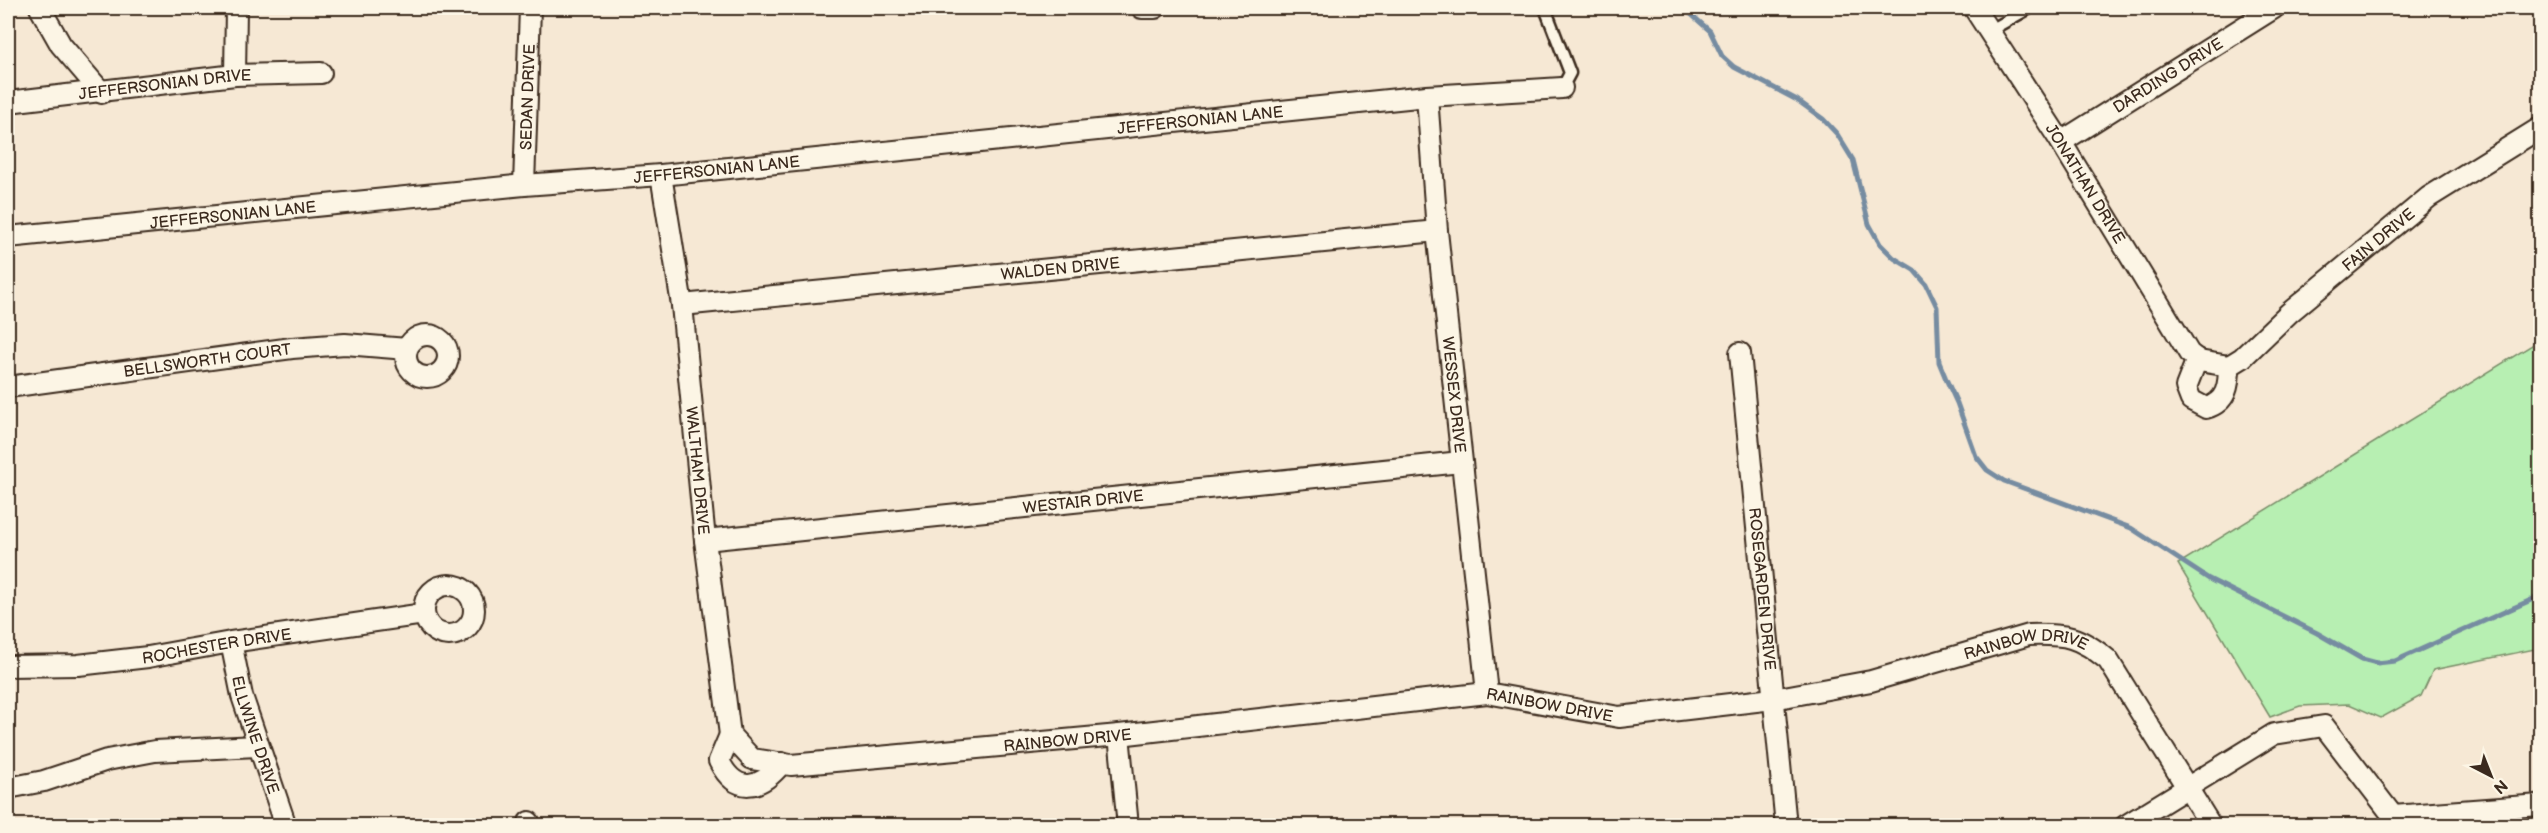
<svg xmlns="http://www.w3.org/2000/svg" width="2548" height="833" viewBox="0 0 2548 833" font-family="'Balsamiq Sans',sans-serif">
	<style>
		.green { fill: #b7efb2; stroke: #798c68; stroke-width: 1.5 }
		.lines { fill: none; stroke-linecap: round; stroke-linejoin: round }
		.stream { stroke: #768ca1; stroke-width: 5 }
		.service-casing { stroke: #3b2a1e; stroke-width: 15 }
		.minor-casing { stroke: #3b2a1e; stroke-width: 24 }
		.service { stroke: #fcf5e5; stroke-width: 10 }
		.minor { stroke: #fcf5e5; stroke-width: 20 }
		.labels { text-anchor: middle; stroke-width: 6; stroke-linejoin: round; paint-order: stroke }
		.street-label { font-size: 16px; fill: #3b2a1e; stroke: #fcf5e5 }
	</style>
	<rect width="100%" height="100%" fill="#f6e8d4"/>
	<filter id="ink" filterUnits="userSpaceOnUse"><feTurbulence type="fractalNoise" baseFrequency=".0167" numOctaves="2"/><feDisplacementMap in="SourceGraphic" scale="12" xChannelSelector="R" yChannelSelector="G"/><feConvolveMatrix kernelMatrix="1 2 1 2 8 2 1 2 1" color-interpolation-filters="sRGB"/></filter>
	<g filter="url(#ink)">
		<path class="green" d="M2540 340V648L2433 670 2421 696 2381 718 2349 704 2300 706 2270 717 2178 564Z"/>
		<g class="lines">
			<path class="stream" d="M1684 8 1710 31 1722 56 1734 67 1797 100 1823 119 1837 134 1853 160 1869 224 1880 244 1894 258 1914 270 1926 284 1937 307 1939 362 1946 379 1957 403 1976 456 1987 470 2004 481 2131 528 2209 579 2317 633 2362 659 2377 663 2395 661 2540 596"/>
			<defs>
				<path id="service" d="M1545 8 1570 73 1562 88
					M1989 31 2030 8"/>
				<g id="minor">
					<path d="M40 8 61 45 102 93"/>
					<path d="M1142 8H1155"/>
					<path id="s1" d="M1974 8 2061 142 2189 353 2199 361 2229 366"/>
					<path d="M235 75 236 8"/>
					<path id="s2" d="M1427 96 1437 231 1487 693"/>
					<path id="s3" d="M8 102 235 75 321 73"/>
					<path id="s4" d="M2061 142 2274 8"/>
					<path id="s5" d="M661 175 682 305 705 540 730 735 752 759 791 765 1119 735 1487 693 1619 717 1773 699 1871 681 2029 635C2066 634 2079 636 2108 660L2211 826"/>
					<path id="s6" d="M524 185 530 8"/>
					<path id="s7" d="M8 237 524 185 661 175 1427 96 1562 88"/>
					<path id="s8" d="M682 305 1437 231"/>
					<circle cx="427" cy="356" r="21"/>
					<path id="s9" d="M1740 353 1786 826"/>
					<path d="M2197 359 2186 387 2191 400 2206 408C2227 402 2229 385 2229 366"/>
					<path id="s10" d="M2229 366 2242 358 2289 313 2429 197 2540 128"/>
					<path id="s11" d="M8 387 292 348 345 344 407 349"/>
					<path id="s12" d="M705 540 1461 462"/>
					<circle cx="449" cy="610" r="25"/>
					<path id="s13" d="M231 642 242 696 286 826"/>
					<path id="s14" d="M8 666 78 665 148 657 231 642 424 614"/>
					<path d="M730 735 719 761C736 795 760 790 782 763"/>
					<path d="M1119 735 1128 826"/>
					<path d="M8 788 44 781 107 760 155 751 257 746"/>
					<path d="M529 826V822"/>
					<path d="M2125 826 2274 734 2324 726 2393 816 2540 805"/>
				</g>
			</defs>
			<use href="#service" class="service-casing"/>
			<use href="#minor" class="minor-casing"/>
			<use href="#service" class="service"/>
			<use href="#minor" class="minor"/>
		</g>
	</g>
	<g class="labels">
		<g class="street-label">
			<text dy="6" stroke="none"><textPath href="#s4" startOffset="126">DARDING DRIVE</textPath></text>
			<text dy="6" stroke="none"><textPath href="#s3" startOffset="158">JEFFERSONIAN DRIVE</textPath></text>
			<text dy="6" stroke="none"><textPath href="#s6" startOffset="88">SEDAN DRIVE</textPath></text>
			<text dy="6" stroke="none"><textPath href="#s7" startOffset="1198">JEFFERSONIAN LANE</textPath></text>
			<text dy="6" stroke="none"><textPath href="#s7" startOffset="712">JEFFERSONIAN LANE</textPath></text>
			<text dy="6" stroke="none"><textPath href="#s1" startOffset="208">JONATHAN DRIVE</textPath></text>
			<text dy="6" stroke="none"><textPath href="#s7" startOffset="226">JEFFERSONIAN LANE</textPath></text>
			<text dy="6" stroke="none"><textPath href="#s10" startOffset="196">FAIN DRIVE</textPath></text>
			<text dy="6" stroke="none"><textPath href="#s8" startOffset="380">WALDEN DRIVE</textPath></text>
			<text dy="6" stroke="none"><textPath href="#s11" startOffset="201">BELLSWORTH COURT</textPath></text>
			<text dy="6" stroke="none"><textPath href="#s2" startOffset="300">WESSEX DRIVE</textPath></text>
			<text dy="6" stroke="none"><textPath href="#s5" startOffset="298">WALTHAM DRIVE</textPath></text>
			<text dy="6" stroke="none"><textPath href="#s12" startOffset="380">WESTAIR DRIVE</textPath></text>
			<text dy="6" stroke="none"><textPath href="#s9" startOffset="237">ROSEGARDEN DRIVE</textPath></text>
			<text dy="6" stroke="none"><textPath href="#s14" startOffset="210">ROCHESTER DRIVE</textPath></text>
			<text dy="6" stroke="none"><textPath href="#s5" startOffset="1886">RAINBOW DRIVE</textPath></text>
			<text dy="6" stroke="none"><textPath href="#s5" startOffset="1400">RAINBOW DRIVE</textPath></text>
			<text dy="6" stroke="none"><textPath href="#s13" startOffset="96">ELLWINE DRIVE</textPath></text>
			<text dy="6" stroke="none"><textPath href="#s5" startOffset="914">RAINBOW DRIVE</textPath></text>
		</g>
	</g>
	<rect width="2548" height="833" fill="none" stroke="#fcf5e5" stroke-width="30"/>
	<rect x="15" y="15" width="2518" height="803" fill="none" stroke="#3b2a1e" stroke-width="2" filter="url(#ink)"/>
	<g transform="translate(2491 776) rotate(138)" stroke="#fcf5e5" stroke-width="4.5" paint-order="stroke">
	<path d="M0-4.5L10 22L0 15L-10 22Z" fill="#3b2a1e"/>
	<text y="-9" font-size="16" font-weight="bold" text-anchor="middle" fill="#3b2a1e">N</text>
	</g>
</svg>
